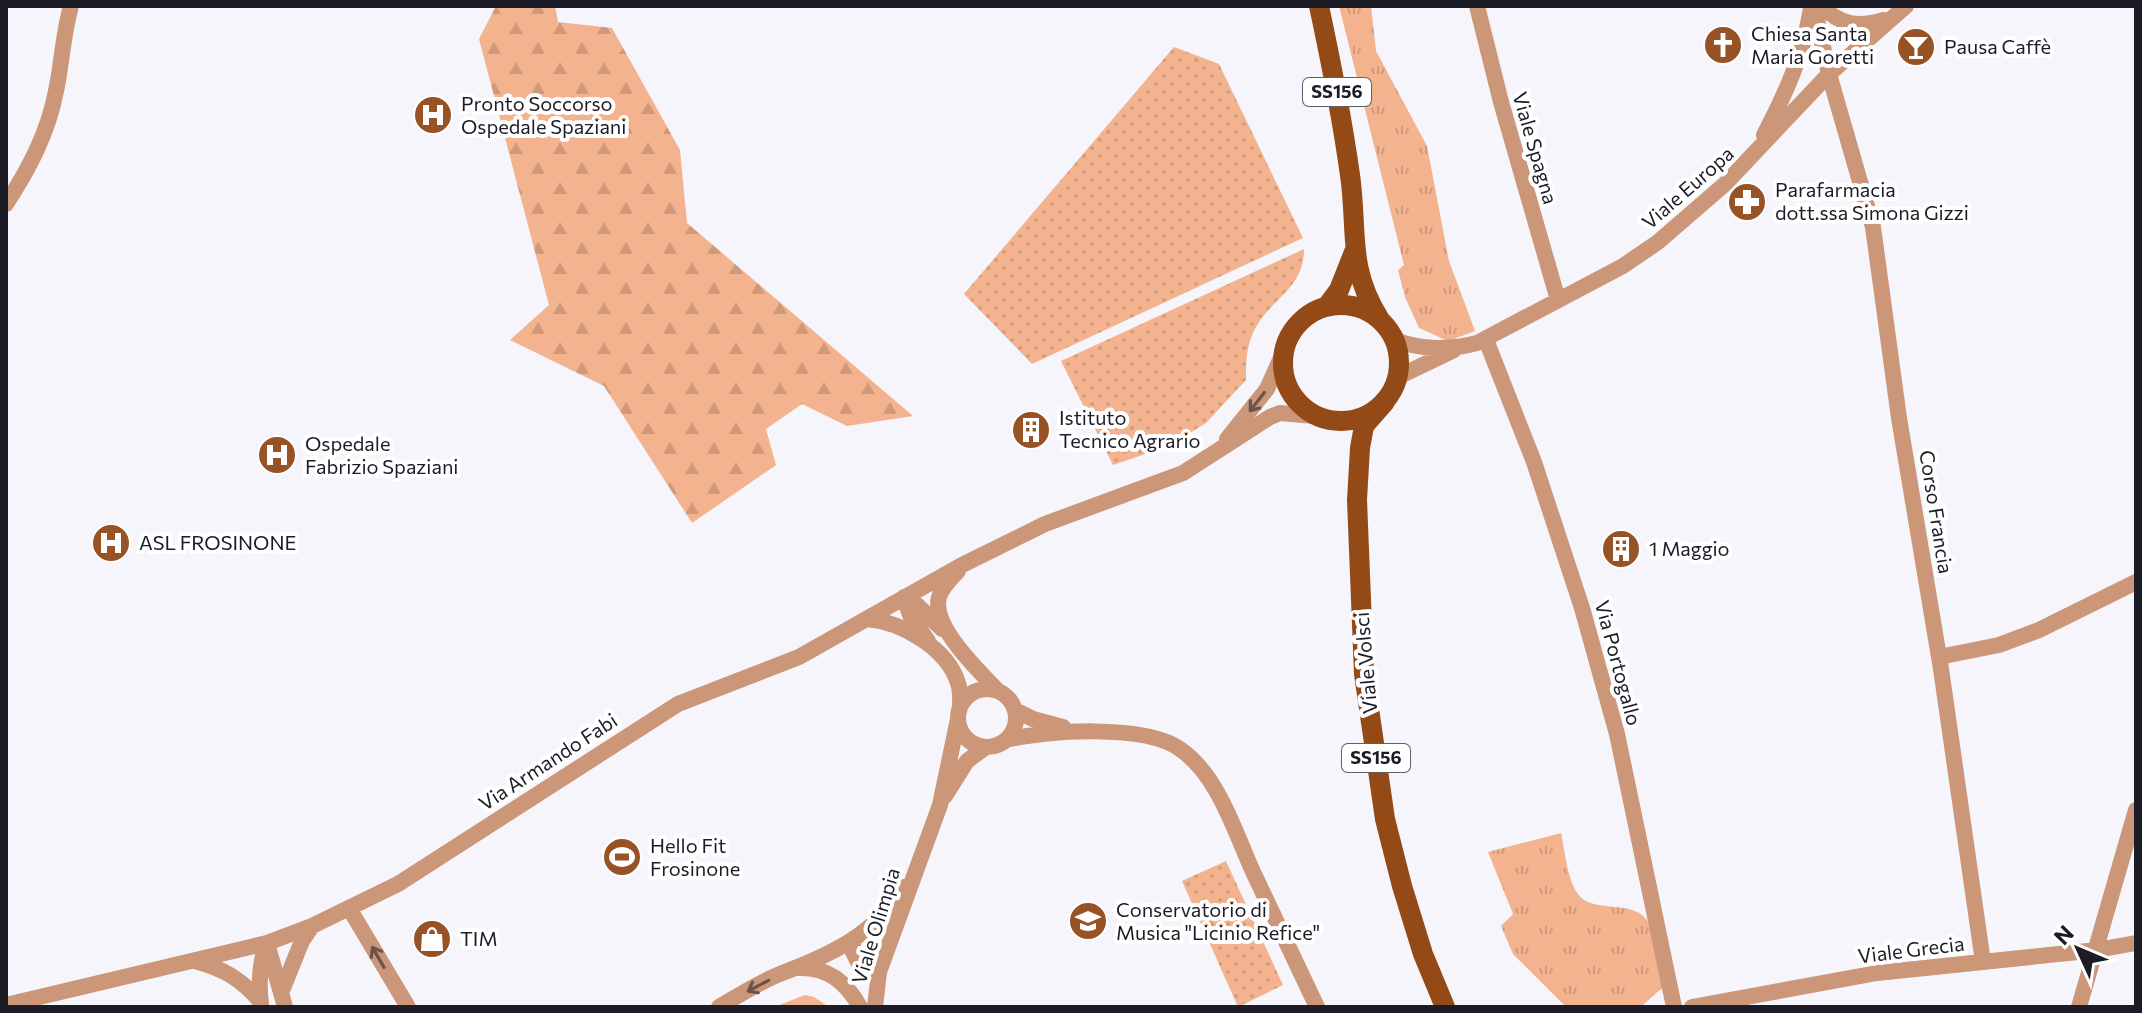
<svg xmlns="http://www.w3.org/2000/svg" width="2142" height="1013" viewBox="0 0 2142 1013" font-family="Commissioner,sans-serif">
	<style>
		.grass { fill: url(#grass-dots) }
		.forest { fill: url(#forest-firs) }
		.park { fill: url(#park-tufts) }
		.garden { fill: #f2b38e }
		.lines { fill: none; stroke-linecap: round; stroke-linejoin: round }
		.minor { stroke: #cc9678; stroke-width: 16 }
		.major { stroke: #934a16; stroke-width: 20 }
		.oneway { stroke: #6b534b }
		.labels { text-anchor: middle; stroke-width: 8; stroke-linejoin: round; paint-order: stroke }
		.shield { fill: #fff; stroke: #5f6067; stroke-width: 2 }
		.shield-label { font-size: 18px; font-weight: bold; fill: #1b1c26 }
		.poi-label { font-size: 20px; fill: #1b1c26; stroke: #fff; text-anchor: start }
		.street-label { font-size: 20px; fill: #1b1c26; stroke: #fff }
	</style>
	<defs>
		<pattern id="grass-dots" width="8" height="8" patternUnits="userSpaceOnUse" patternTransform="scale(2)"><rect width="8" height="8" fill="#f2b38e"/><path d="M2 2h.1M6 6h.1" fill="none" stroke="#cf997a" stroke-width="1.8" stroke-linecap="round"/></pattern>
		<pattern id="forest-firs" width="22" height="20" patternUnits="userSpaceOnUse" patternTransform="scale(2)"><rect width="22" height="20" fill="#f2b38e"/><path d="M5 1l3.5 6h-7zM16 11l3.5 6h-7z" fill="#cf997a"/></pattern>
		<pattern id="park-tufts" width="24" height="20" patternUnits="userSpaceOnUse" patternTransform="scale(2)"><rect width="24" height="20" fill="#f2b38e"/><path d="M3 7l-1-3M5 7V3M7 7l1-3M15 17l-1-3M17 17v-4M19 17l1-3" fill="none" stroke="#cf997a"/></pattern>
	</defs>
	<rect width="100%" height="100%" fill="#f5f5fb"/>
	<path class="grass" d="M1174 47 1219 64 1303 238 1032 364 964 294Z
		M1304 249C1304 289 1271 298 1255 329 1246 345 1246 363 1246 380L1206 423 1169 446 1113 465 1061 361Z
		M1226 861 1283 985 1238 1007 1182 881Z"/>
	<path class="forest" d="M496 6H555L558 22 612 28 680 150 687 223 913 416 847 426 802 404 766 429 776 465 692 523 604 386 510 340 549 305 479 39Z"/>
	<path class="park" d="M1339 6H1371L1376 51 1427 146 1449 261 1475 331 1448 341 1419 328 1405 297 1398 270 1404 265Z
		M1561 833C1565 851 1567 879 1578 894 1594 916 1636 896 1650 925 1657 941 1659 969 1663 987L1643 1005 1636 1007H1566L1513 954 1501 926 1513 914 1488 852Z"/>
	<path class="garden" d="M805 995 814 997 829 1007H774Z"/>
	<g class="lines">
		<path class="minor" d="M1477 6 1501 102 1558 300
			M1814 6 1829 74 1873 227 1899 418 1941 669 1983 962
			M1821 6C1841 25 1858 28 1884 20
			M1764 135C1785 95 1804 53 1811 8
			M6 204C29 169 48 133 56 91 62 63 63 34 71 6
			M1395 340C1421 350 1451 350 1477 343L1623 266 1658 242 1725 184 1829 74 1906 6
			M1486 340 1534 462 1582 608 1617 734 1674 1007
			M1398 377 1454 350
			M1227 439 1267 389 1284 351
			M958 571C951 579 942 587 939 597 931 626 979 671 998 691
			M904 597 910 615 928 641
			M904 597 917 605 942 629
			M867 619C902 622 947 648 958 683 961 691 960 700 960 708
			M1939 657 1999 645 2039 630 2136 582
			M958 718a29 29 0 1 1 58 0a29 29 0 1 1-58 0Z
			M1015 710 1033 719 1063 727
			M1006 740C1046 730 1145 724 1180 749 1219 776 1235 833 1254 874 1275 918 1296 963 1317 1007
			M945 796 967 761 986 747
			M349 908 408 1007
			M854 939 852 950 859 964 870 969 881 966
			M267 943 285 1007
			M195 961C224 969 241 979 260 1001
			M798 968C828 967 846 982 860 1007
			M281 993 302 941 312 926
			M261 1004C258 983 260 964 266 944
			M6 1005 267 943 312 926 398 884 678 704 799 657 962 565 1045 524 1183 473 1270 417 1280 413 1315 416
			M719 1007C740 995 762 980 785 972 832 954 877 933 903 887
			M875 1007 879 972 940 805 958 719
			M1692 1007 1877 973 2097 950 2136 943
			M2079 1007 2136 810"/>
		<path class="major" d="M1319 6C1331 62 1342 118 1350 175 1358 231 1347 266 1379 318
			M1283 363a58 58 0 1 1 116 0a58 58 0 1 1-116 0Z
			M1327 306 1339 290 1354 252
			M1385 402 1364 426 1360 448 1357 500 1364 674 1385 819 1402 886 1423 954 1445 1007"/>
	</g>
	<defs><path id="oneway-shaft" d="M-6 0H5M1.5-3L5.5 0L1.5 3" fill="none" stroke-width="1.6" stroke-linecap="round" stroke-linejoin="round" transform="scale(2)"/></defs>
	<g class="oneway">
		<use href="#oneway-shaft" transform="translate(1257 402) rotate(128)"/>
		<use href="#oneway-shaft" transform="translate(378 957) rotate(-120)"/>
		<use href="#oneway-shaft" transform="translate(758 986) rotate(152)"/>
	</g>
	<defs>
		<symbol id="church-disc" viewBox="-11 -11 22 22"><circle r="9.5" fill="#975226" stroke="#fff"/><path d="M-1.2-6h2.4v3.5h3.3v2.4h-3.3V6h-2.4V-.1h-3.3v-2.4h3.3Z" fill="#fff"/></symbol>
		<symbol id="bar-disc" viewBox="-11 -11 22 22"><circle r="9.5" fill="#975226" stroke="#fff"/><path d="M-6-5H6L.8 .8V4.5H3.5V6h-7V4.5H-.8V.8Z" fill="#fff"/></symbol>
		<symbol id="hospital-disc" viewBox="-11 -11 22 22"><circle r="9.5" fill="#975226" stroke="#fff"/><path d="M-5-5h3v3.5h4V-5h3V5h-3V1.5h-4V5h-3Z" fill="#fff"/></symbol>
		<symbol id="pharmacy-disc" viewBox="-11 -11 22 22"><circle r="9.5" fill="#975226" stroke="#fff"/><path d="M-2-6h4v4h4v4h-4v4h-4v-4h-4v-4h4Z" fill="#fff"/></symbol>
		<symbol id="building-disc" viewBox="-11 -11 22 22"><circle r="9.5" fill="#975226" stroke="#fff"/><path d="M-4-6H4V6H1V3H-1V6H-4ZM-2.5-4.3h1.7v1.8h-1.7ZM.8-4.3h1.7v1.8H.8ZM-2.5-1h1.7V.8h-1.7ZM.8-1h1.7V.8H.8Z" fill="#fff"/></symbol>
		<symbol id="stadium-disc" viewBox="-11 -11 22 22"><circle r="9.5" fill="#975226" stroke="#fff"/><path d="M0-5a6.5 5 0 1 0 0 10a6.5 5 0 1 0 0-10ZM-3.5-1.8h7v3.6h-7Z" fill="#fff"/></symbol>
		<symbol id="university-disc" viewBox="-11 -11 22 22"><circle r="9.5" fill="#975226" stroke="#fff"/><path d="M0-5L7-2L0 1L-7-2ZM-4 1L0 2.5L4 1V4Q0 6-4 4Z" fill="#fff"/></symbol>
		<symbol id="shop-disc" viewBox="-11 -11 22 22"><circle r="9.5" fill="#975226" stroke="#fff"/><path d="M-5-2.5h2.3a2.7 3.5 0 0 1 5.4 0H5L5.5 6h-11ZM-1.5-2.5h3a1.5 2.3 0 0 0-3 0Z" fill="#fff"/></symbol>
	</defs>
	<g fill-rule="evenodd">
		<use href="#church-disc" x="1701" y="23" width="44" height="44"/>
		<use href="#bar-disc" x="1894" y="25" width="44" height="44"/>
		<use href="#hospital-disc" x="411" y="93" width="44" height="44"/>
		<use href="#pharmacy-disc" x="1725" y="180" width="44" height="44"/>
		<use href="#building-disc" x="1009" y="408" width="44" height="44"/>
		<use href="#hospital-disc" x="255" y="433" width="44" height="44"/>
		<use href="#hospital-disc" x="89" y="521" width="44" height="44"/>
		<use href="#building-disc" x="1599" y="527" width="44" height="44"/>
		<use href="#stadium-disc" x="600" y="835" width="44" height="44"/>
		<use href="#university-disc" x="1066" y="899" width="44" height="44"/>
		<use href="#shop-disc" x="410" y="917" width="44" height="44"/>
	</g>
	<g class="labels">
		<g class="shield">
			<rect x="1303" y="78" width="68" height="28" rx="6"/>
			<rect x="1342" y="744" width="68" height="28" rx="6"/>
		</g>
		<g class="shield-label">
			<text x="1337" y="98">SS156</text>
			<text x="1376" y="764">SS156</text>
		</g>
		<g class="poi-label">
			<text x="1751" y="41">Chiesa Santa<tspan x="1751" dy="23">Maria Goretti</tspan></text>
			<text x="1944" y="54">Pausa Caffè</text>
			<text x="461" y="111">Pronto Soccorso<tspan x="461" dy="23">Ospedale Spaziani</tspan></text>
			<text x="1775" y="197">Parafarmacia<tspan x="1775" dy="23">dott.ssa Simona Gizzi</tspan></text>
			<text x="1059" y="425">Istituto<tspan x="1059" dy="23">Tecnico Agrario</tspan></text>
			<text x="305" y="451">Ospedale<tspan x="305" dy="23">Fabrizio Spaziani</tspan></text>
			<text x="139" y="550">ASL FROSINONE</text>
			<text x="1649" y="556">1 Maggio</text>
			<text x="650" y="853">Hello Fit<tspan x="650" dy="23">Frosinone</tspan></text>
			<text x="1116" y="917">Conservatorio di<tspan x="1116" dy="23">Musica "Licinio Refice"</tspan></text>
			<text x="460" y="946">TIM</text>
		</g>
		<g class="street-label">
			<text transform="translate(1535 148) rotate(74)" y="7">Viale Spagna</text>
			<text transform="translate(1688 188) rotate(-41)" y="7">Viale Europa</text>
			<text transform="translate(1936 512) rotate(81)" y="7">Corso Francia</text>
			<text transform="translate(1366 663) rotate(-95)" y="7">Viale Volsci</text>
			<text transform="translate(1618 663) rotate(75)" y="7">Via Portogallo</text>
			<text transform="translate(548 762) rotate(-33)" y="7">Via Armando Fabi</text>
			<text transform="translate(876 926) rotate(-73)" y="7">Viale Olimpia</text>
			<text transform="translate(1911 950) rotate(-7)" y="7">Viale Grecia</text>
		</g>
	</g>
	<rect width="2142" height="1013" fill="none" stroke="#1b1c26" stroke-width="16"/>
	<g transform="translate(2078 949) rotate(314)" stroke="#ffffff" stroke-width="6" paint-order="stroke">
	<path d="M0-6L14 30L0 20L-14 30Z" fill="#1b1c26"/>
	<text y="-12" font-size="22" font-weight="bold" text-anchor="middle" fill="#1b1c26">N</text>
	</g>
</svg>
